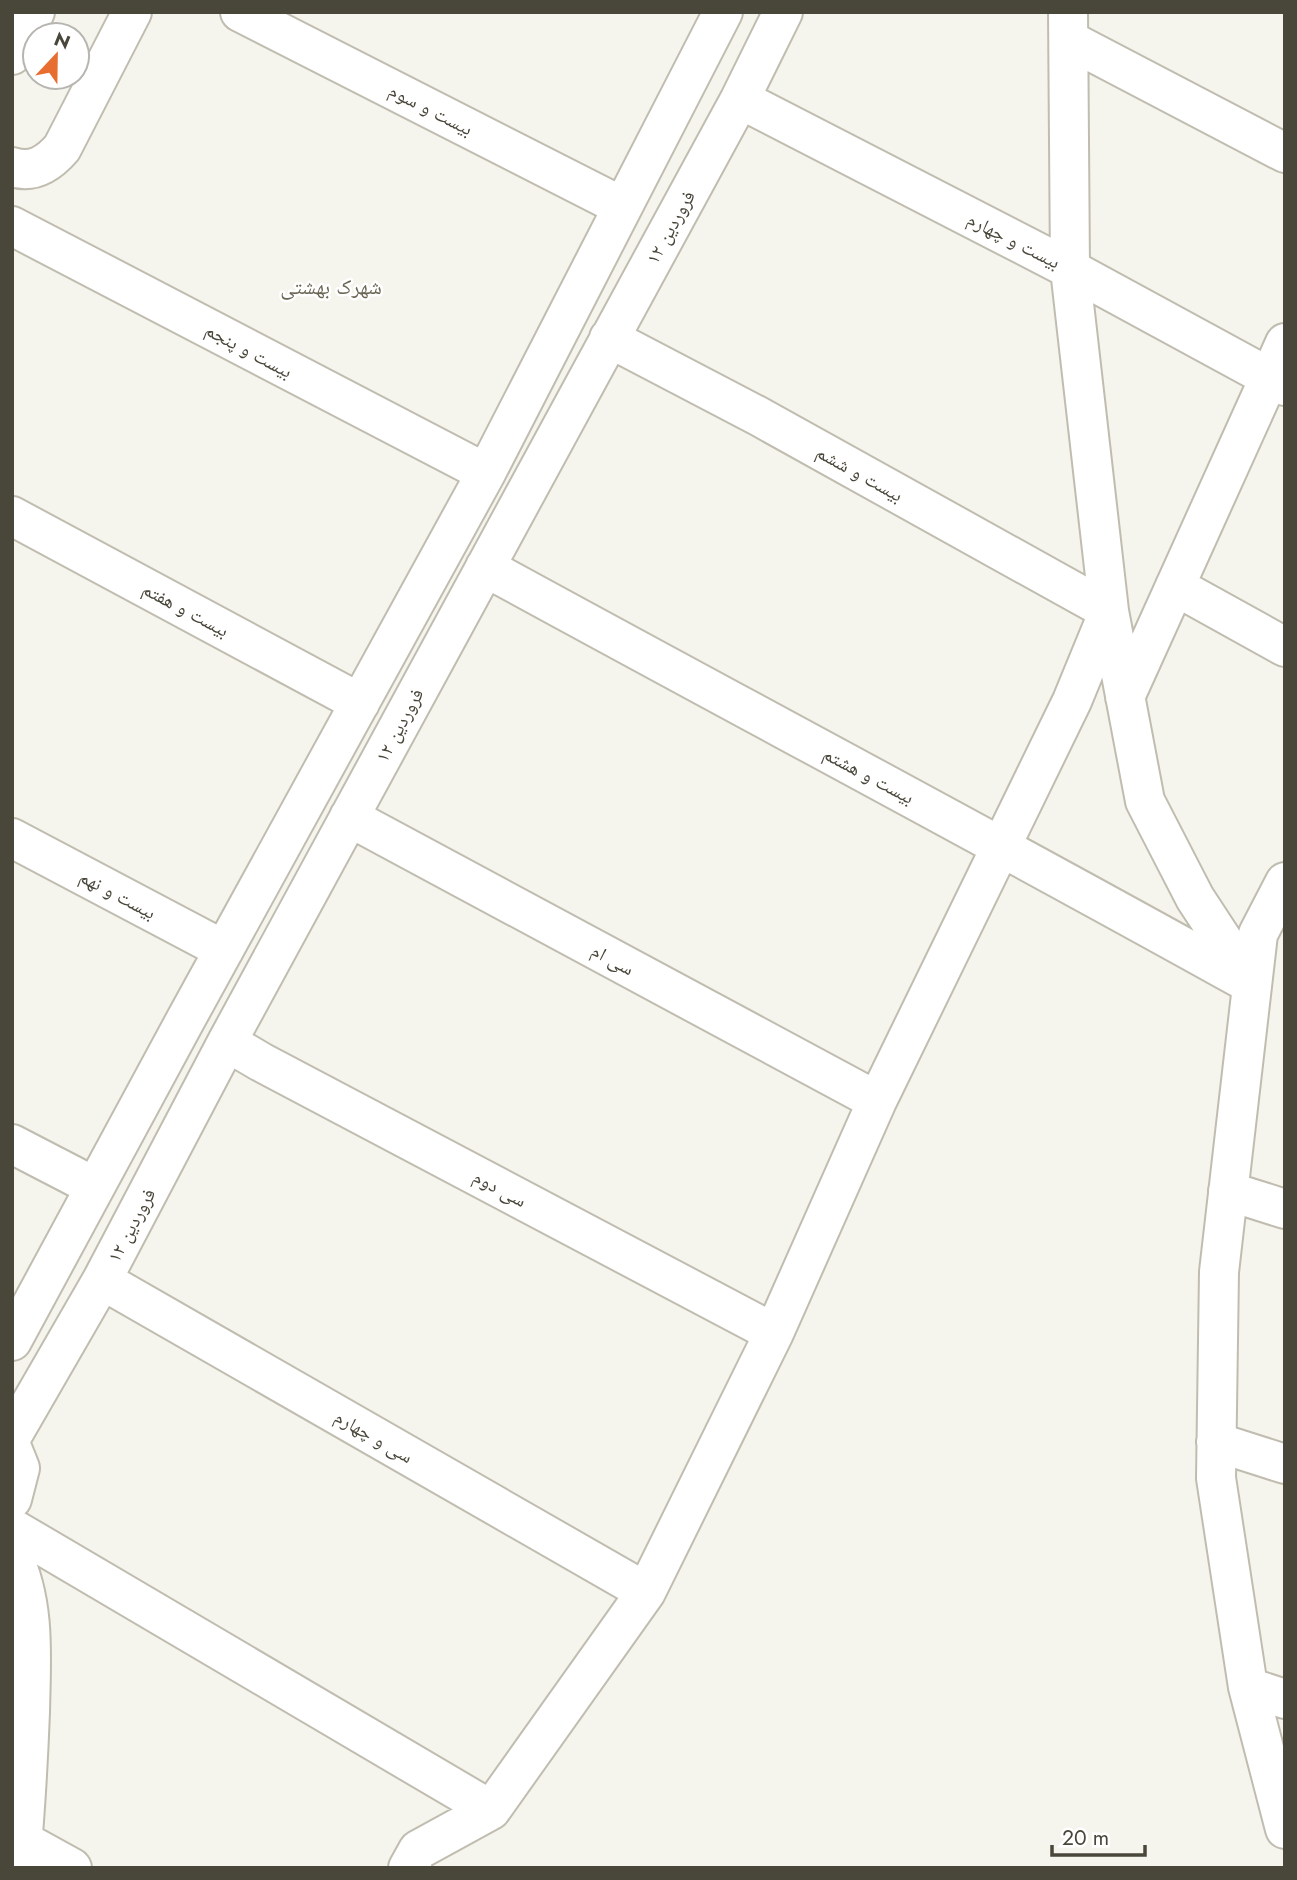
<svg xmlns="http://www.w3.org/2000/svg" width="1297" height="1880" viewBox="0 0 1297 1880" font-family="Jost,'Noto Naskh Arabic',sans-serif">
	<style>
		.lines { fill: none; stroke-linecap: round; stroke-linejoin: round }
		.minor-casing { stroke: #c0bdb0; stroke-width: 42 }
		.minor { stroke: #fff; stroke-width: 38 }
		.labels { text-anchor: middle; stroke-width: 5; stroke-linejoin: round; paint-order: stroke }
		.street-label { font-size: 19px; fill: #49463a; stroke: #fff }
		.neighbourhood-label { font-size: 21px; fill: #6b6653; stroke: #fff }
	</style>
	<rect width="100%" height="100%" fill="#f5f4ed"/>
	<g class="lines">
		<defs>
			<path id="minor" d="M240 12 621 206
				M1069 40 1285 153
				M12 55 35 12
				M740 99 1070 269 1285 386
				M12 167C33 174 49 163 62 148L132 12
				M12 226 486 473
				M609 338 760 417 1109 611 1145 801 1195 898 1252 985
				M12 516 360 703
				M485 567C739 706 994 841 1247 982
				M1175 586 1285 647
				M1125 697 1285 343
				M349 817 877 1101
				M12 838 224 950
				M1285 882 1258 934 1219 1272 1216 1478 1248 1687 1285 1829
				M227 1042 261 1062 774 1333
				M12 1144 95 1187
				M1228 1191 1285 1209
				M102 1280 646 1592
				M12 1341 186 1019 486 473 723 12
				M12 1436 102 1280 227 1042 740 99 783 12
				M1216 1442 1285 1464
				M12 1448 20 1468 12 1499
				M12 1528 491 1810
				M12 1554C36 1604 31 1659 30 1712 28 1764 25 1816 20 1868
				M1248 1687 1285 1699
				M23 1841 72 1868
				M408 1868 418 1850 491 1810 646 1592 774 1333 877 1101 1072 701 1109 611 1070 269 1068 12"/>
		</defs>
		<use href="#minor" class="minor-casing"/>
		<use href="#minor" class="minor"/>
	</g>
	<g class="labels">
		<g class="street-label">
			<text transform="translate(431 109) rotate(27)" y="7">بیست و سوم</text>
			<text transform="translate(670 227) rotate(-61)" y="7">۱۲ فروردین</text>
			<text transform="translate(1014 240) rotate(27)" y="7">بیست و چهارم</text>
			<text transform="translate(249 350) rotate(28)" y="7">بیست و پنجم</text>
			<text transform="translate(860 473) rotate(29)" y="7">بیست و ششم</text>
			<text transform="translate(186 609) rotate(28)" y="7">بیست و هفتم</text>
			<text transform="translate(399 725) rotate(-62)" y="7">۱۲ فروردین</text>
			<text transform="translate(869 775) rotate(28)" y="7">بیست و هشتم</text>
			<text transform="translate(118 894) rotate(28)" y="7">بیست و نهم</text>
			<text transform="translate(613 959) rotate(28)" y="7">سی ام</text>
			<text transform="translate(500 1188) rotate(28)" y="7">سی دوم</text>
			<text transform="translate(131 1225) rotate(-62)" y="7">۱۲ فروردین</text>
			<text transform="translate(374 1436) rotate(30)" y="7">سی و چهارم</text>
		</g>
		<g class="neighbourhood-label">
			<text x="331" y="294">شهرک بهشتی</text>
		</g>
	</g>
	<rect width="1297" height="1880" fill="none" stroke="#49463a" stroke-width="28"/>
	<g transform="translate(56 56) rotate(22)"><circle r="33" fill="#ffffff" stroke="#b6b5b0" stroke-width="2"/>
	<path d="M0-5L12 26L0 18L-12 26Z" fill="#e86d31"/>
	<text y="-10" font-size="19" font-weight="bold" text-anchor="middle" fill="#49463a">N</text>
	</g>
	<path d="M1052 1845v10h93v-10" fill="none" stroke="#49463a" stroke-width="3.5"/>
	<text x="1062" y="1845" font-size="21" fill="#49463a" stroke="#ffffff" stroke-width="5" paint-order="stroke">20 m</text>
</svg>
